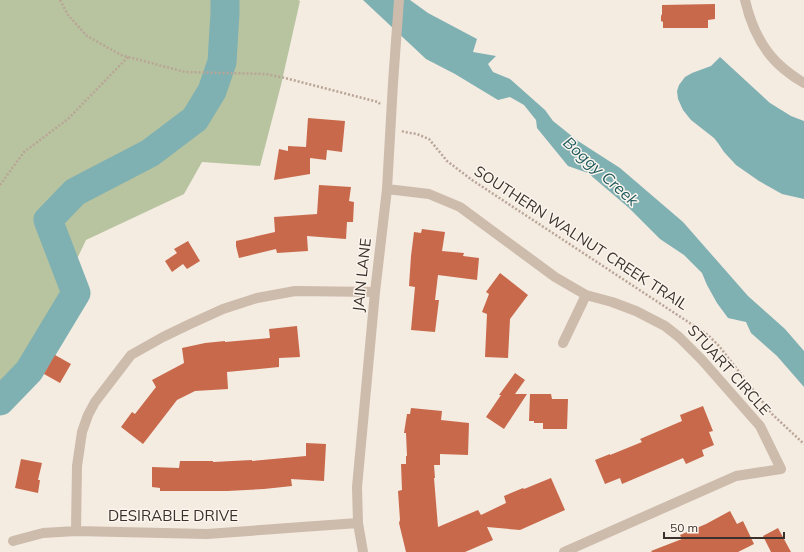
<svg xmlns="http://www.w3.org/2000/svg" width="804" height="552" viewBox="0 0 804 552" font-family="Mulish,sans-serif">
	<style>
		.green { fill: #b8c4a0 }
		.water { fill: #7fb0b2 }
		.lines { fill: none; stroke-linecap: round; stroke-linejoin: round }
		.river { stroke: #7fb0b2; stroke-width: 29 }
		.building { fill: #c8694b }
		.path { stroke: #b9a596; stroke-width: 2.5; stroke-dasharray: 2 2; stroke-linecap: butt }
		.minor { stroke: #cdbbac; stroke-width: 10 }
		.labels { text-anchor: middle; stroke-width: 3; stroke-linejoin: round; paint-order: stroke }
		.street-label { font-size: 15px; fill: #3b302b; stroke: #fbf5ee }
		.water-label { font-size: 16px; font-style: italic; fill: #1f5a5e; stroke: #fbf5ee }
	</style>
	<rect width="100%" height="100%" fill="#f4ebe1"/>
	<path class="green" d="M0 0H298L300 1 281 85 260 166 202 162 184 194 86 240 15 389 0 407Z"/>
	<path class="water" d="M363 0H410L428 13 477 39 473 52 496 56 488 64 493 72 510 79 545 110 553 121 578 141 620 168 683 222 748 296 785 329 804 351V387L777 356 751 333 746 322 728 318 717 303 707 285 702 273 684 255 660 239 629 208 588 173 568 166 537 128 536 120 524 105 510 97 498 100 455 74 426 59Z
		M720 57 770 103 791 116 804 121V199L782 194 759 181 736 165 724 152 718 143 714 138 691 120 683 110 678 99 677 91 679 85 685 77 692 73 711 66Z"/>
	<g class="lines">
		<path class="river" d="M0 401 29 371 76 293 48 220 75 192 150 153 195 119 212 91 222 62 225 13V0"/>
	</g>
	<path class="building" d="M715 4V19L708 20V28H663V22L661 21V16L662 14V5Z
		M308 118 345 121 342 152 327 150 326 160 310 158V174L274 180 279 149 288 151V146L306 147Z
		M319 185 351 187 349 201 354 202 353 222H347L346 239 307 236 308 251 277 253 276 249 239 258 236 246V241L275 232 274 217 317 214Z
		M422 229 445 232 442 251 464 253 463 256 479 258 477 280 438 275 435 300H439L435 332 411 330 415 287 409 286 411 256 414 232 421 233Z
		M188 241 200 261 187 269 183 264 172 272 165 261 177 253 174 249Z
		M500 273 528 295 510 319 508 358 485 357 487 314 482 312 489 294 486 292Z
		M297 326 300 357 279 358V367L227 372 228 389 195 391 177 400 143 444 121 427 132 412 135 414 156 387 152 380 184 363 182 348 205 343 225 341V342L270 338 269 329Z
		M55 355 71 364 60 383 44 374Z
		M515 373 525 380 515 394H527L504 429 486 417 501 395H499Z
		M530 394H551L552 399H568L567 429H543V423H534V421H529Z
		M703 406 713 431 709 432 714 445 702 450 704 456 686 464 683 458 622 484 620 478 605 484 595 460 610 454V455L642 442 640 439 682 421 680 415Z
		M411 408 442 411 441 420 469 423 468 455 440 454V465H434L435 478H434L438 527 478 510 481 515 506 503 504 496 523 488 524 489 551 478 565 510 520 530 487 527 493 540 465 552H406L399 523 400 520 398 491 402 490 401 464H406V456H407L406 433H404L407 414H410Z
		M306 443 326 444 324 481 291 479 292 486 264 489 227 491H160V488L152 487V467L179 468 180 461H213V462L252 460V461L306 456Z
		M21 459 42 463 38 480H40L38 493 15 488Z
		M730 511 737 524 743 521 754 544 738 552H652L651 551 682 539 680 535 706 524Z
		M778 528 791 552H771L763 536Z"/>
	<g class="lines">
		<path class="path" d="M60 0 68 15 87 36 121 55 185 72 266 74 285 78 378 102 380 104
			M402 131 404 132 417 134 429 139 447 161 472 180 708 335 719 346 772 414 804 444
			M0 185 24 152 68 119 128 57"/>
		<path class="minor" d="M745 0C751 26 763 52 784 69 790 74 797 79 804 83
			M387 189 429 194 460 207 555 277 586 295 612 302 636 311 665 326 679 337 702 360 760 426 781 469 736 476 564 552
			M563 343 586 295
			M76 531 77 466 82 432 88 415 95 402 131 355 163 337 190 324 223 309 257 298 295 291 375 292
			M13 541 43 533 76 531 207 534 302 527 358 523
			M363 552 358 523 357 487 375 292 387 189 393 83 399 0"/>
	</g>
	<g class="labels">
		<g class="street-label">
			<text transform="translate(581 238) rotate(33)" y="5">SOUTHERN WALNUT CREEK TRAIL</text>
			<text transform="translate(362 275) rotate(-84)" y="5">JAIN LANE</text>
			<text transform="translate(729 370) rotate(48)" y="5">STUART CIRCLE</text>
			<text x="173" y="521">DESIRABLE DRIVE</text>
		</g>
		<g class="water-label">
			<text transform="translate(601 171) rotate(42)" y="6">Boggy Creek</text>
		</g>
	</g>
	<path d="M664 532v6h120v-6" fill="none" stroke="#3b302b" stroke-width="2"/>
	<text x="670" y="532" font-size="12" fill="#3b302b" stroke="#fbf5ee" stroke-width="3" paint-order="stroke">50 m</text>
</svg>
